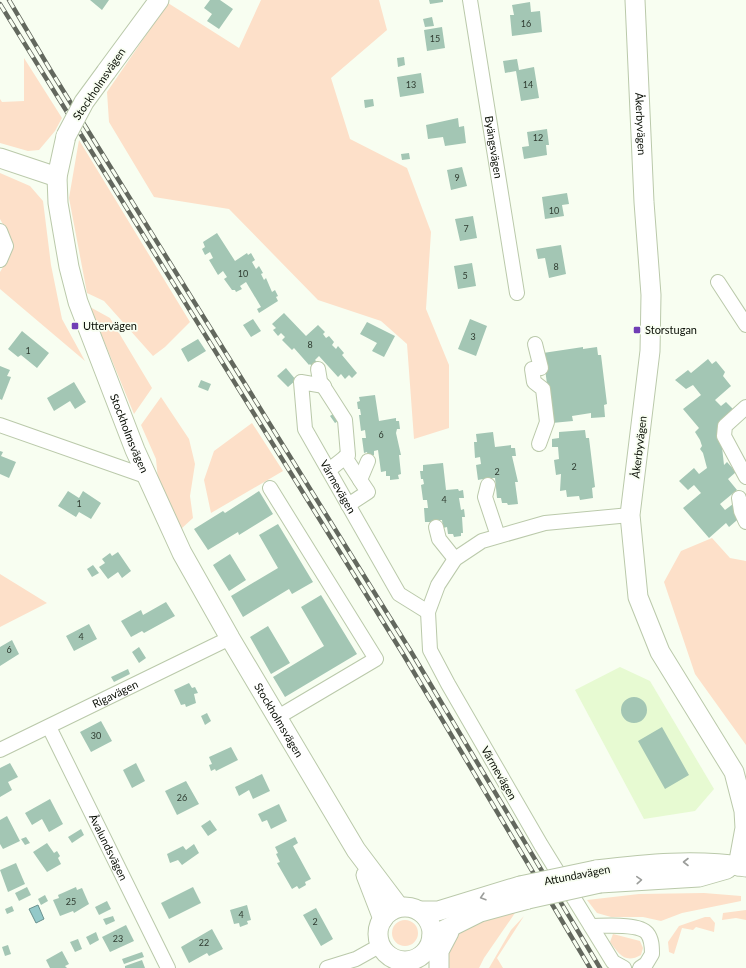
<svg xmlns="http://www.w3.org/2000/svg" width="746" height="968" viewBox="0 0 746 968" font-family="Lato,sans-serif">
	<style>
		.built { fill: #e7fad2 }
		.green { fill: #fde0c9 }
		.water { fill: #93c9c9; stroke: #69918e }
		.building { fill: #a3c6b4 }
		.lines { fill: none; stroke-linecap: round; stroke-linejoin: round }
		.street-casing { stroke: #bac9aa; stroke-width: 16 }
		.secondary-casing { stroke: #bac9aa; stroke-width: 21 }
		.street { stroke: #fff; stroke-width: 14 }
		.secondary { stroke: #fff; stroke-width: 19 }
		.rail-casing { stroke: #63685e; stroke-width: 4.5 }
		.rail { stroke: #f8fef1; stroke-width: 3; stroke-dasharray: 9; stroke-linecap: butt }
		.secondary-bridge-casing { stroke: #bac9aa; stroke-width: 21; stroke-linecap: butt }
		.secondary-bridge { stroke: #fff; stroke-width: 19 }
		.oneway { stroke: #9c9e9b }
		.poi-dot { fill: #703eb5; stroke: #f8fef1; stroke-width: 1.5 }
		.labels { text-anchor: middle; stroke-width: 3.5; stroke-linejoin: round; paint-order: stroke }
		.number-label { font-size: 9px; fill: #2f3b30 }
		.street-label { font-size: 11px; fill: #080d04; stroke: #f8fef1 }
		.poi-label { font-size: 11px; fill: #080d04; stroke: #f8fef1; text-anchor: start }
	</style>
	<rect width="100%" height="100%" fill="#f8fef1"/>
	<path class="built" d="M620 667 650 681 714 789 695 811 644 819 575 690Z"/>
	<path class="green" d="M261 0H379L387 30 331 78 350 139 407 168 431 232 426 309 449 365V428L414 439 407 344 381 321 318 300 229 209 154 197 109 122 107 92 168 3 239 48Z
		M24 58 62 118 55 131 39 150 28 151 0 143V99L2 102 24 101Z
		M79 140 190 322 165 347 153 356 104 301 87 293 69 198Z
		M0 173 30 186 43 201 51 265 62 319 85 361 0 289V272L6 262 10 237 0 219Z
		M90 307 110 318 152 388 134 414Z
		M161 397 189 439 195 464 190 496 193 518 181 529 158 480 156 459 141 425Z
		M252 423 283 471 211 513 204 480 214 451Z
		M712 538 730 558 746 561V745L695 674 664 582 681 551Z
		M0 574 47 603 0 627Z
		M704 893 741 896V901L682 913 661 921 643 917H611L597 913 587 900 639 894Z
		M746 910V920L736 918 722 920 723 913Z
		M515 913 484 958 479 968H447C448 961 447 952 449 946 456 928 498 916 515 913Z
		M524 916 497 958 503 968H489L511 930Z
		M705 917H710L715 923 714 932 696 927 693 930 682 928 674 954 669 952 668 942 679 926Z
		M392 933a13 13 0 1 1 26 0a13 13 0 1 1-26 0Z
		M613 934 640 941 643 948 641 955C625 964 619 954 610 942Z"/>
	<path class="water" d="M38 905 44 919 36 923 29 909Z"/>
	<path class="building" d="M90 0H109L102 10Z
		M210 0H220L233 9 219 29 207 21 212 14 204 8Z
		M429 0H443V2L430 4Z
		M530 2 531 12 540 11 542 32 512 36 510 15H514L512 5Z
		M432 17 434 26 425 27 423 19Z
		M442 27 445 48 427 51 424 30Z
		M404 57 405 65 398 67 397 58Z
		M517 59 519 70 534 67 539 98 521 101 516 71 505 73 503 61Z
		M421 73 424 93 400 97 397 77Z
		M373 99 374 106 365 108 364 100Z
		M458 118 459 127 464 126 466 143 445 146 443 137 428 139 426 125Z
		M547 129 549 145H546L547 155 524 159 522 147 529 146 527 132Z
		M409 153 410 159 402 160 401 154Z
		M462 167 467 186 451 190 447 170Z
		M567 193 569 204 562 205 564 216 545 219 542 197Z
		M473 216 477 238 460 241 455 219Z
		M217 233 235 261 247 253 248 255 251 253 255 260 252 262 256 269 259 266 263 273 261 274 264 280 266 278 272 292 275 290 278 296 276 297 278 301 259 313 257 309 261 307 246 282 240 286 242 289 236 292 235 290H232L224 279 227 277 223 271 218 275 209 260 213 258 210 252 205 255 202 249 205 247 203 242Z
		M561 245 566 274 549 278 545 258 538 259 536 249Z
		M472 263 476 286 458 289 454 266Z
		M284 313 306 336 318 325 325 332 323 334 326 338 329 336 334 342 332 345 336 349 338 346 344 353 342 355 357 373 352 378 349 375 345 379 341 374 338 377 319 356 315 360 318 363 313 368 310 364 309 365 294 348 292 350 282 340 285 337 281 333 278 336 273 330 276 328 272 324Z
		M253 319 261 331 251 337 243 325Z
		M470 319 487 326 476 356 458 349Z
		M367 322 395 336 384 357 372 351 377 343 360 334Z
		M22 331 49 353 37 368 21 355 18 357 8 349Z
		M198 339 206 351 188 362 181 349Z
		M583 347V349L597 347 598 355H601L607 404 604 405 605 417 591 418V413L572 416 573 421 552 423 543 353Z
		M708 359 712 364 716 361 725 372 723 376 731 386 715 400 721 406 726 402 736 412 724 419 717 427 724 445 722 447 724 465 727 462 736 472 728 479 737 490 720 504 725 510 733 504 743 515 729 527 726 523 709 538 683 508 701 493 694 485 688 490 679 481 694 468 699 474 707 468 703 453 700 449 702 446 700 440 695 432 699 428 683 409 701 395 693 385 686 389 675 380 688 370 691 373Z
		M0 366 10 370 7 376 11 377 2 400 0 399Z
		M286 368 296 380 288 387 277 376Z
		M201 380 211 384 208 391 198 387Z
		M74 382 86 402 75 409 70 401 54 411 47 398Z
		M375 395 379 421 396 418V421H399L400 429H397L396 433 401 455H399L401 474 398 475 399 479 390 480V476H386V471L381 472 378 450 374 451V455L368 456 367 452 364 453 362 438H366L365 430 361 431 359 415H361L360 409H358L357 402 360 401 359 397Z
		M336 412 340 420 335 423 330 416Z
		M585 430 586 438H589L595 487 592 488 593 498 580 500 579 496 567 497 566 490 560 491 561 474 556 475 554 460 559 459 558 447H552V439L559 438V432Z
		M493 432 495 447 511 445V448H515L516 456H512L518 482H515L518 504 508 505 507 503H502L501 498H497L495 478H490L491 482 483 483V479L478 480 476 465 481 464 480 457 475 458 474 442H477L476 434Z
		M0 451 3 452 1 456 16 462 9 478 0 474Z
		M443 463 446 490 458 489 459 491 463 490 464 498H459L461 510 464 509 465 517H462L463 533H461V536L454 537 453 534H448L447 527 443 528 442 520H438L439 525H432L431 522H425L424 508H428L427 500H423L421 485 424 484 423 479H421L420 471H423V465Z
		M68 491 79 498 83 491 101 503 91 519 79 512 76 517 58 506Z
		M259 491 273 514 239 535 238 532 208 550 194 529 223 511 225 513Z
		M278 524 313 582 292 594 289 589 243 617 231 596 278 568 259 535Z
		M118 552 131 571 122 578 118 572 108 579 99 567 105 563 102 559 110 553 112 556Z
		M230 554 246 580 229 591 213 565Z
		M93 565 99 573 92 577 87 569Z
		M321 595 357 654 285 697 273 677 324 646 301 607Z
		M166 602 175 616 144 633 142 631 131 637 121 621 141 610 143 615Z
		M89 624 97 639 74 651 66 636Z
		M268 626 290 663 271 674 250 637Z
		M12 640 19 654 0 666V647Z
		M139 647 146 658 139 663 132 652Z
		M128 669 130 674 114 682 111 677Z
		M189 683 192 688 195 687 198 693 194 694 196 703 186 707 185 704 181 705 174 690Z
		M621 710a13 13 0 1 1 26 0a13 13 0 1 1-26 0Z
		M207 713 211 721 205 725 201 716Z
		M101 721 112 741 91 752 80 732Z
		M662 727 689 775 665 789 638 741Z
		M231 747 238 760 216 771 215 769 211 771 209 765 212 764 209 757Z
		M10 763 18 777 8 782 12 790 0 797V768Z
		M136 763 145 781 132 788 123 770Z
		M262 774 270 791 253 799 249 790 239 796 235 787Z
		M186 781 199 804 177 815 165 791Z
		M50 799 63 824 49 832 42 819 32 825 25 813Z
		M279 804 287 821 271 829 267 820 262 822 258 814Z
		M7 816 20 841 3 849 0 844V820Z
		M210 820 217 830 208 836 201 826Z
		M81 829 84 835 72 843 68 837Z
		M26 837 30 843 25 845 21 839Z
		M295 837 298 843 293 846 311 879 305 882 306 885 299 889 297 886 292 889 277 863 280 862 276 854 278 853 275 847Z
		M47 843 54 853 57 851 60 856 58 858 61 864 47 872 33 852Z
		M194 844 199 853 182 865 178 860 170 863 167 854 183 846 186 850Z
		M16 863 25 884 8 892 0 870Z
		M27 887 31 895 19 901 15 893Z
		M76 887 77 890 82 888 89 904 74 913 73 911 60 916 53 900 59 898 58 895Z
		M193 887 201 903 169 919 161 903Z
		M45 895 48 901 41 905 38 899Z
		M107 901 111 909 99 915 95 907Z
		M247 905 251 920 247 921 248 924 240 927 239 923 234 924 230 910Z
		M12 906 14 911 7 914 5 909Z
		M316 908 333 939 321 946 303 915Z
		M113 916 115 921 106 925 103 919Z
		M126 925 134 941 110 952 102 937Z
		M212 929 223 949 209 956 207 953 189 963 181 947Z
		M96 932 99 940 90 945 86 937Z
		M78 939 82 949 75 952 70 942Z
		M8 945 11 954 5 956 2 947Z
		M62 951 69 964 65 966 67 968H50L46 960Z
		M142 952 144 957 124 964 122 959Z
		M142 960 145 968H125V966Z"/>
	<g class="lines">
		<defs>
			<g id="street">
				<path id="s1" d="M470 0 517 293"/>
				<path d="M0 231 6 246 0 260"/>
				<path d="M718 282 746 325"/>
				<path d="M535 344 541 368 532 369 534 382 543 389 547 422 539 444"/>
				<path d="M318 369 320 381 345 420 348 455 329 470"/>
				<path id="s2" d="M324 386 301 382 305 429 399 594 428 612"/>
				<path d="M746 407 725 426 724 436 746 477"/>
				<path d="M0 425 148 477"/>
				<path d="M345 457 360 480"/>
				<path d="M488 485 485 497 498 536"/>
				<path d="M270 488 376 659 278 717"/>
				<path d="M739 498 741 511 746 522"/>
				<path d="M348 505 368 492 360 480 368 461"/>
				<path d="M436 527 439 539 455 559"/>
				<path id="s3" d="M49 727 168 968"/>
				<path id="s4" d="M0 750 230 638"/>
				<path d="M591 926C604 926 639 923 647 933 652 939 652 947 652 954L646 964 640 968"/>
				<path d="M327 968 356 959 381 945"/>
				<path d="M624 968 613 962 541 845 448 684 430 650 428 612 438 585 455 559 482 541 545 523 630 515"/>
			</g>
			<g id="secondary">
				<path id="s5" d="M635 0 644 202 651 295 650 351 630 515 638 597 660 652 734 772 744 811 745 828 738 866"/>
				<path d="M106 72 159 0"/>
				<path id="s6" d="M66 136 57 177 58 203 69 267 78 302 135 450 182 553 230 638 356 850 399 907"/>
				<path d="M0 158 57 177"/>
				<path d="M596 870C646 864 696 859 746 867"/>
				<path d="M366 875 383 919"/>
				<path d="M600 883 699 877 727 869"/>
				<circle cx="405" cy="934" r="27"/>
				<path d="M420 911H438L520 886"/>
				<path d="M432 936 480 912 528 899"/>
				<path d="M439 968V951L449 932"/>
			</g>
		</defs>
		<use href="#street" class="street-casing"/>
		<use href="#secondary" class="secondary-casing"/>
		<use href="#street" class="street"/>
		<use href="#secondary" class="secondary"/>
		<defs>
			<path id="rail" d="M9 0 51 71 410 650 600 968
				M0 4 403 654 590 968"/>
		</defs>
		<use href="#rail" class="rail-casing"/>
		<use href="#rail" class="rail"/>
		<defs>
			<path id="secondary-bridge" d="M66 136 84 102 106 72
				M520 886 596 870
				M528 899 600 883"/>
		</defs>
		<use href="#secondary-bridge" class="secondary-bridge-casing"/>
		<use href="#secondary-bridge" class="secondary-bridge"/>
	</g>
	<defs><path id="oneway-chevron" d="M-2-3.5L2.5 0L-2 3.5" fill="none" stroke-width="1.6" stroke-linecap="round" stroke-linejoin="round"/></defs>
	<g class="oneway">
		<use href="#oneway-chevron" transform="translate(686 862) rotate(-180)"/>
		<use href="#oneway-chevron" transform="translate(639 880) rotate(-4)"/>
		<use href="#oneway-chevron" transform="translate(483 897) rotate(163)"/>
	</g>
	<g class="poi-dot">
		<rect x="71" y="322" width="8" height="8" rx="2"/>
		<rect x="633" y="326" width="8" height="8" rx="2"/>
	</g>
	<g class="labels">
		<g class="number-label">
			<text x="526" y="27">16</text>
			<text x="435" y="42">15</text>
			<text x="411" y="88">13</text>
			<text x="528" y="88">14</text>
			<text x="538" y="141">12</text>
			<text x="457" y="181">9</text>
			<text x="554" y="214">10</text>
			<text x="466" y="232">7</text>
			<text x="556" y="270">8</text>
			<text x="243" y="277">10</text>
			<text x="465" y="279">5</text>
			<text x="473" y="340">3</text>
			<text x="310" y="348">8</text>
			<text x="28" y="354">1</text>
			<text x="381" y="438">6</text>
			<text x="574" y="470">2</text>
			<text x="497" y="475">2</text>
			<text x="444" y="503">4</text>
			<text x="79" y="507">1</text>
			<text x="81" y="640">4</text>
			<text x="9" y="653">6</text>
			<text x="96" y="739">30</text>
			<text x="182" y="801">26</text>
			<text x="71" y="905">25</text>
			<text x="241" y="918">4</text>
			<text x="315" y="925">2</text>
			<text x="118" y="942">23</text>
			<text x="204" y="946">22</text>
		</g>
		<g class="street-label">
			<text transform="translate(99 84) rotate(-56)" y="4">Stockholmsvägen</text>
			<text dy="4" stroke="none"><textPath href="#s5" startOffset="124">Åkerbyvägen</textPath></text>
			<text dy="4" stroke="none"><textPath href="#s1" startOffset="149">Byängsvägen</textPath></text>
			<text dy="4" stroke="none"><textPath href="#s6" startOffset="310">Stockholmsvägen</textPath></text>
			<text transform="translate(639 447) rotate(-83)" y="4">Åkerbyvägen</text>
			<text dy="4" stroke="none"><textPath href="#s2" startOffset="137">Värmevägen</textPath></text>
			<text dy="4" stroke="none"><textPath href="#s4" startOffset="128">Rigavägen</textPath></text>
			<text dy="4" stroke="none"><textPath href="#s6" startOffset="634">Stockholmsvägen</textPath></text>
			<text transform="translate(499 773) rotate(60)" y="4">Värmevägen</text>
			<text dy="4" stroke="none"><textPath href="#s3" startOffset="134">Åvalundsvägen</textPath></text>
			<text transform="translate(577 875) rotate(-11)" y="4">Attundavägen</text>
		</g>
		<g class="poi-label">
			<text x="83" y="330">Uttervägen</text>
			<text x="645" y="334">Storstugan</text>
		</g>
	</g>
</svg>
